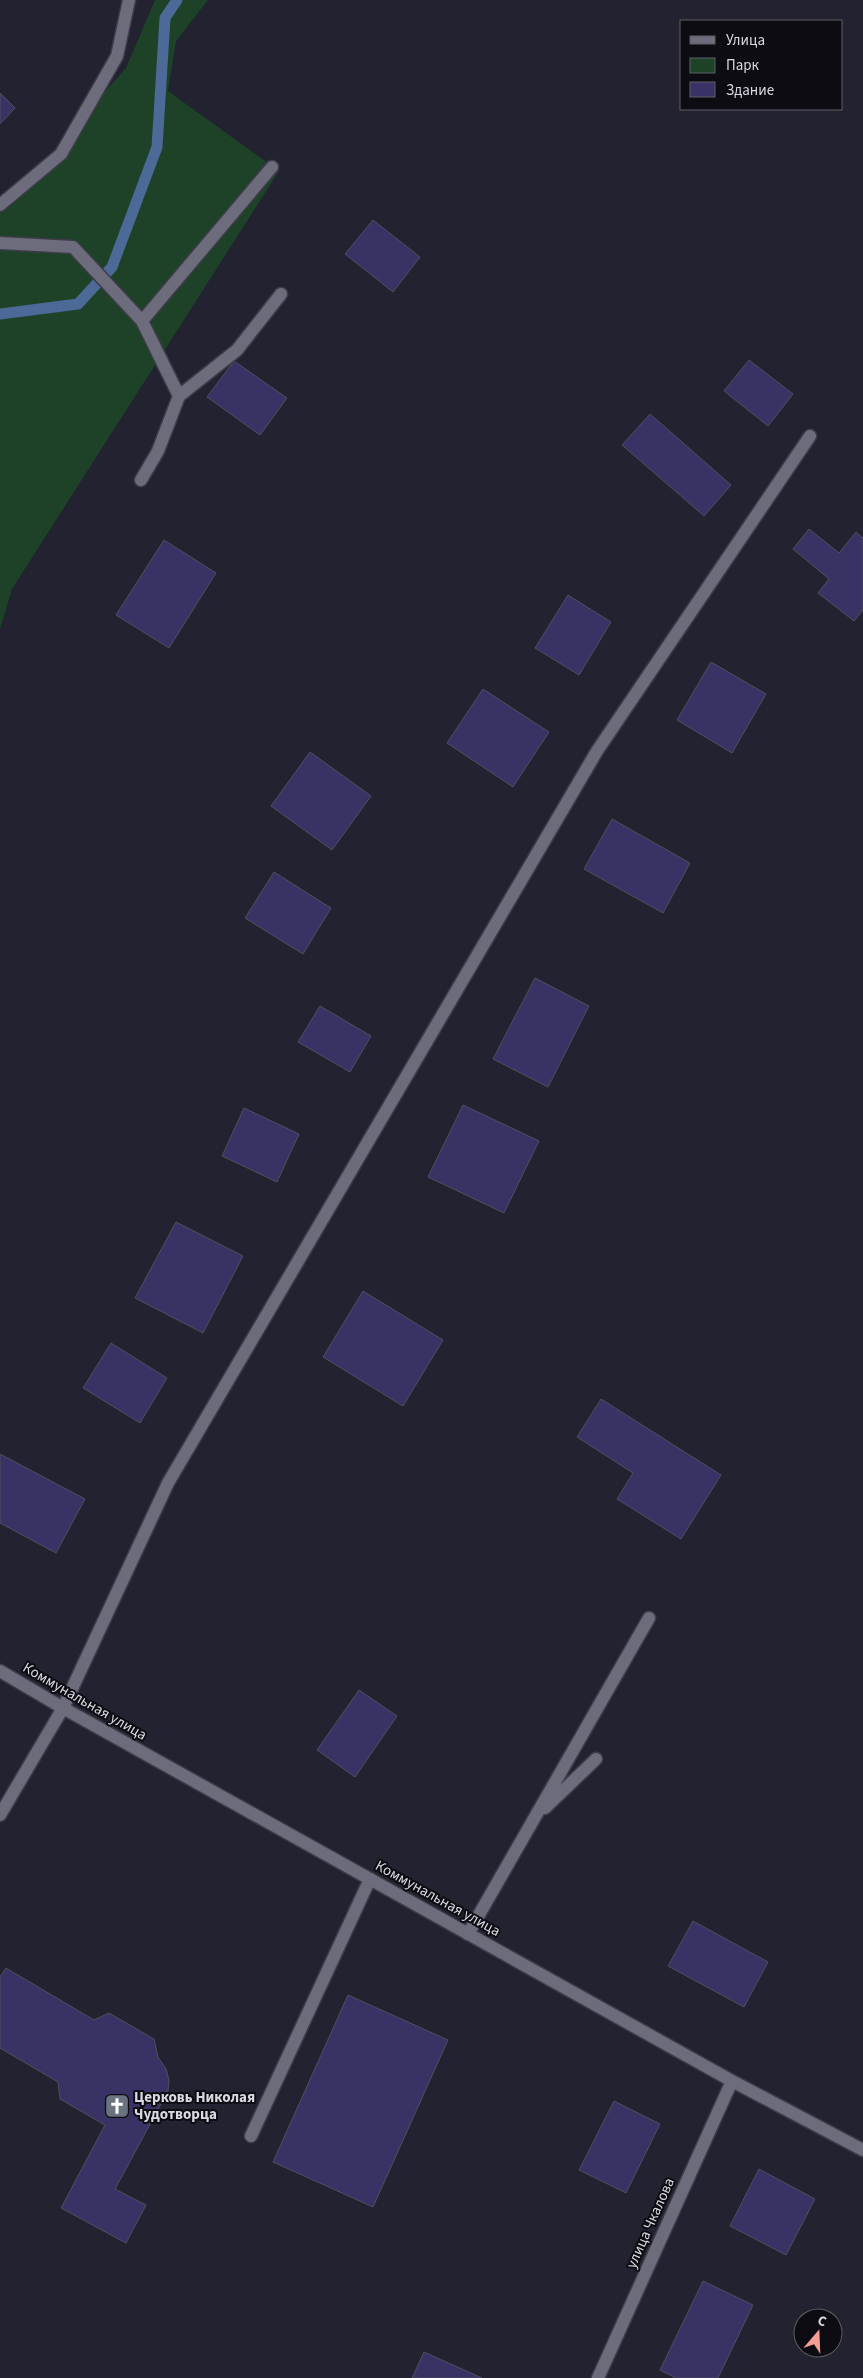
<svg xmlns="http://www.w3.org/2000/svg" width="863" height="2378" viewBox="0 0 863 2378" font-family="'Source Sans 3',sans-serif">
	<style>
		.green { fill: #1d4228 }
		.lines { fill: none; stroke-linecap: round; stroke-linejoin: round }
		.stream { stroke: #4c6998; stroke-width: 11 }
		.building { fill: #383364; stroke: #4f4f5f }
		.service-casing { stroke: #3d3c48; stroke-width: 15 }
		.minor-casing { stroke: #3d3c48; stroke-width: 15 }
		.service { stroke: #6c6c7d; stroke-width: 12 }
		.minor { stroke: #6c6c7d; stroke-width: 12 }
		.labels { text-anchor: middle; stroke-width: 4; stroke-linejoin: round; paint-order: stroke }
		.street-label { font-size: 15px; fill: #d9d9e2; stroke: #0c0c12 }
		.poi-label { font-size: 15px; font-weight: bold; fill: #d9d9e2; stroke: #0c0c12; text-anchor: start }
	</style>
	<rect width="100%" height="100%" fill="#222230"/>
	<path class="green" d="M155 0H208L176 41 168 91 279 171 12 589 0 629V210L126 68Z"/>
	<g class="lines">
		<path class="stream" d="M0 314 78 304 112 267 157 147 165 18 177 0"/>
	</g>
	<path class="building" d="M0 93 15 108 0 124Z
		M373 220 420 257 393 292 345 254Z
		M749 360 793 394 768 426 724 391Z
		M234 361 287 398 260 435 207 397Z
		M650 414 731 485 704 516 622 445Z
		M809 529 839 553 856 532 863 538V610L854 621 818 593 829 579 793 549Z
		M164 540 216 573 169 648 116 615Z
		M568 595 611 622 579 675 535 648Z
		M711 662 766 694 732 753 677 720Z
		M483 689 549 732 513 787 447 743Z
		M310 752 371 796 332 850 271 806Z
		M612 819 690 863 663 913 584 869Z
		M274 872 331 908 303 954 245 918Z
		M535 978 589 1006 548 1087 493 1059Z
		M320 1006 371 1036 350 1072 298 1042Z
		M463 1105 539 1141 504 1213 428 1177Z
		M244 1108 299 1134 277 1182 222 1156Z
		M176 1222 243 1256 203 1333 135 1298Z
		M363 1291 443 1340 403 1406 323 1357Z
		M111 1343 167 1378 140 1423 83 1388Z
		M601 1399 721 1475 681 1539 617 1499 633 1473 577 1437Z
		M0 1454 85 1499 56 1553 0 1523Z
		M359 1690 397 1716 355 1777 317 1750Z
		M693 1921 768 1962 744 2007 668 1966Z
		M6 1968 94 2020 109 2013 154 2039 158 2057 166 2069 169 2080 168 2091 115 2189 146 2205 126 2243 61 2208 105 2125 60 2099 58 2082 0 2048V1977Z
		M348 1995 448 2040 373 2207 273 2162Z
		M614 2101 660 2124 626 2193 579 2170Z
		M759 2169 815 2199 786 2255 730 2226Z
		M703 2281 753 2305 718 2378H676L660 2370Z
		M424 2352 482 2378H412Z"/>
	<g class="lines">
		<defs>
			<path id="service" d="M0 243 73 247 142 321 272 167
				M179 396 237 350 281 294
				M141 480 158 451 179 396 142 321
				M545 1808 596 1759
				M468 1934 649 1618
				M251 2136 370 1879"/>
			<path id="minor" d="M0 205 61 154 117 56 129 0
				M0 1671 63 1708 732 2081 863 2150
				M0 1815 63 1708 168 1483 597 751 810 436
				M598 2378 732 2081"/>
		</defs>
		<use href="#service" class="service-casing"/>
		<use href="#minor" class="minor-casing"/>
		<use href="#service" class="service"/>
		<use href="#minor" class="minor"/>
	</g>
	<defs>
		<symbol id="church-square" viewBox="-11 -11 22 22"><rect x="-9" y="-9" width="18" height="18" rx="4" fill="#6b7280" stroke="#0c0c12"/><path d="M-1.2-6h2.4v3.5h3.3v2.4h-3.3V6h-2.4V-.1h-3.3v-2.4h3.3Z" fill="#fff"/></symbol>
	</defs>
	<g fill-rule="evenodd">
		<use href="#church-square" x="103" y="2092" width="28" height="28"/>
	</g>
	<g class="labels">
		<g class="street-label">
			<text transform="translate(85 1701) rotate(30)" y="5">Коммунальная улица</text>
			<text transform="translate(438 1898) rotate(29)" y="5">Коммунальная улица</text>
			<text transform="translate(650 2223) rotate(-66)" y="5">улица Чкалова</text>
		</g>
		<g class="poi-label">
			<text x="134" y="2102">Церковь Николая<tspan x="134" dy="17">Чудотворца</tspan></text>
		</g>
	</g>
	<rect x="680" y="20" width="162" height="90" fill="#0c0c12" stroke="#5e5e65"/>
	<rect x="690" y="36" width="25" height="8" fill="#6c6c7d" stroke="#5e5e65"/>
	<text x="726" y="45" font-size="15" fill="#d9d9e2">Улица</text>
	<rect x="690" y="58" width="25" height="15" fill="#1d4228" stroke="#5e5e65"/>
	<text x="726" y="70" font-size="15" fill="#d9d9e2">Парк</text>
	<rect x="690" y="82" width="25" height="15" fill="#383364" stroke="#5e5e65"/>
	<text x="726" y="95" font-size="15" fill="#d9d9e2">Здание</text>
	<g transform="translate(818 2333) rotate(19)"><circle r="24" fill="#0c0c12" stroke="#5e5e65"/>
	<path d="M0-4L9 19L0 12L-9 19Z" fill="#f59c95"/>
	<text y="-8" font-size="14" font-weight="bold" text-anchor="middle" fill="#d9d9e2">С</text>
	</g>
</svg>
